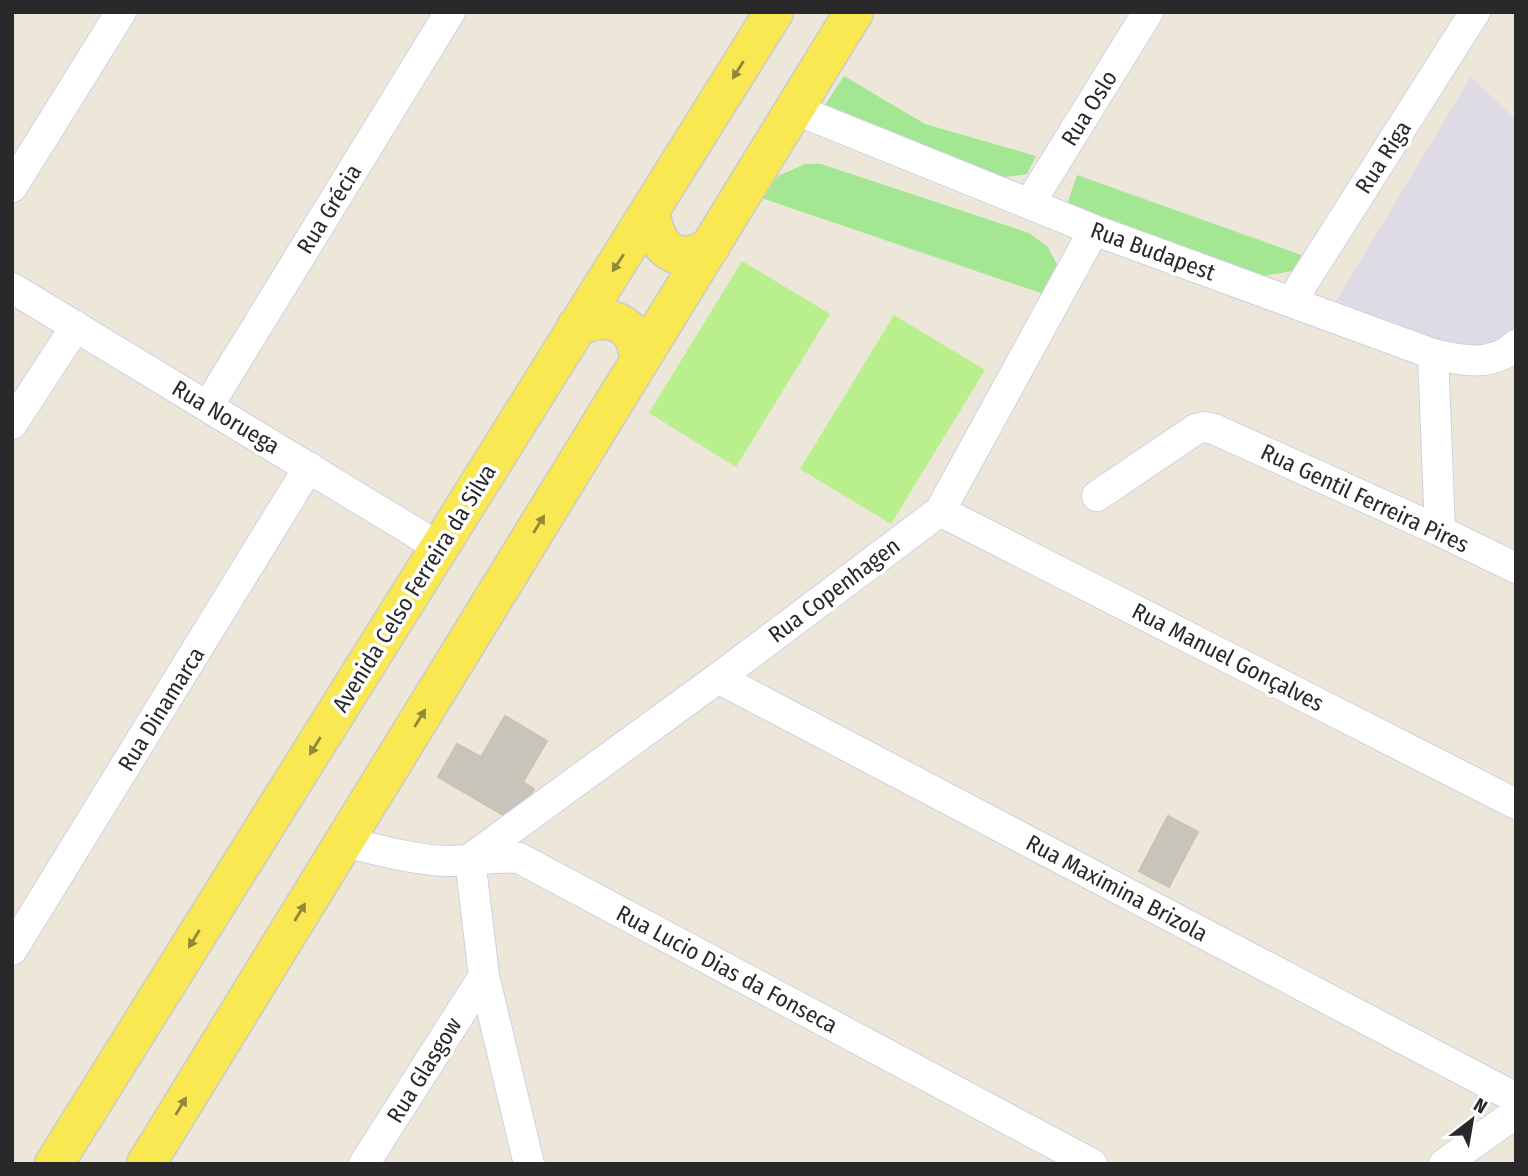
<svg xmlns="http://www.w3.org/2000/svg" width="1528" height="1176" viewBox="0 0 1528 1176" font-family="'Fira Sans Condensed',sans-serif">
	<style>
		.industrial { fill: #dfdbe4 }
		.green { fill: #a4e792 }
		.pitch { fill: #b9ef8d }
		.building { fill: #c8c4ba; stroke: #c8c3b4; stroke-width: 2 }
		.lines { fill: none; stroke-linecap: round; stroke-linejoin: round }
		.minor-casing { stroke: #cfd0e3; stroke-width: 32 }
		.major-casing { stroke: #ccc; stroke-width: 41 }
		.minor { stroke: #fff; stroke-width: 30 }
		.major { stroke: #f9e852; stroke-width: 38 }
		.oneway { fill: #91883e }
		.labels { text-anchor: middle; stroke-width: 7; stroke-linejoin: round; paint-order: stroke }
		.street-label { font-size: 23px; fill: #292929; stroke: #fff }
	</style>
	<rect width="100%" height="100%" fill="#ede7da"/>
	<path class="industrial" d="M1471 77 1516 120V330L1504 343 1469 355 1336 301Z"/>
	<path class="green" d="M844 76 925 124 1036 156 1027 174 986 180 840 127 825 105Z
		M805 164H821L1029 233 1048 247 1059 269 1047 295 761 198 778 176Z
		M1077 175 1307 257 1293 271 1263 276 1081 217 1068 201Z"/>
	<path class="pitch" d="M742 261 830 314 736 467 649 413Z
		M894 315 985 370 891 524 800 469Z"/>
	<path class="building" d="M505 716 547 741 523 782 534 789 515 822 438 777 457 744 481 757Z
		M1168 816 1198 832 1169 887 1139 871Z"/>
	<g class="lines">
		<defs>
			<path id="minor" d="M794 109 1094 230 1433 354C1462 361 1493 367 1516 345
				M12 187 121 12
				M1030 203 1148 12
				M12 288 439 547
				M1291 302 1475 12
				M1433 354 1440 531
				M208 406 450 12
				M12 424 76 326
				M1097 496 1196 429 1204 427 1214 429 1440 531 1516 568
				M940 511 1516 804
				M718 678 1516 1098
				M343 842C377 849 412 860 447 861 471 861 495 856 519 858L1092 1164
				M470 859 718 678 940 511 1094 230
				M470 859 484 976 529 1164
				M12 950 309 467
				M364 1164 484 976
				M1444 1164 1516 1113"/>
			<path id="major" d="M651 213C655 248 677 269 711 246
				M576 327C611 312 637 321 639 362
				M54 1164 774 12
				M146 1164 854 12"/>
		</defs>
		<use href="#minor" class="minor-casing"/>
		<use href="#major" class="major-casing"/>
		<use href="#minor" class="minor"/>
		<use href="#major" class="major"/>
	</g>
	<defs><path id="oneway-solid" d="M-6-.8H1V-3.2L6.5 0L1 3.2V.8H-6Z" transform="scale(1.75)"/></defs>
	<g class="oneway">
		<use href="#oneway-solid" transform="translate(738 70) rotate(122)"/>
		<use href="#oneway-solid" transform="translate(618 263) rotate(123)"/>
		<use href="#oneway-solid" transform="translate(539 524) rotate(-58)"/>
		<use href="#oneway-solid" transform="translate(420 718) rotate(-58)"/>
		<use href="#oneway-solid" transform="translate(315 746) rotate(122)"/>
		<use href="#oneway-solid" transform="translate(300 912) rotate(-59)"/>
		<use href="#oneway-solid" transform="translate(194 939) rotate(122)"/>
		<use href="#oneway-solid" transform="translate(181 1106) rotate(-59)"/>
	</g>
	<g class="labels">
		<g class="street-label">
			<text transform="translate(1089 108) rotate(-58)" y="8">Rua Oslo</text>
			<text transform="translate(1383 157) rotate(-57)" y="8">Rua Riga</text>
			<text transform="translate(329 209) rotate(-58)" y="8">Rua Grécia</text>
			<text transform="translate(1153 251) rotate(20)" y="8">Rua Budapest</text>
			<text transform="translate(226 417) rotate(31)" y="8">Rua Noruega</text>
			<text transform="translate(1365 498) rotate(25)" y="8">Rua Gentil Ferreira Pires</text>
			<text transform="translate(414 588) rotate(-58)" y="8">Avenida Celso Ferreira da Silva</text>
			<text transform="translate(834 590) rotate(-37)" y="8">Rua Copenhagen</text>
			<text transform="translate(1228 657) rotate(27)" y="8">Rua Manuel Gonçalves</text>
			<text transform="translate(161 709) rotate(-58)" y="8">Rua Dinamarca</text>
			<text transform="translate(1117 888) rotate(28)" y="8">Rua Maximina Brizola</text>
			<text transform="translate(727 969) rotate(28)" y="8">Rua Lucio Dias da Fonseca</text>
			<text transform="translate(424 1070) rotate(-58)" y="8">Rua Glasgow</text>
		</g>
	</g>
	<rect width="1528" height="1176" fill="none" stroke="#292929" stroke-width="28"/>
	<g transform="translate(1472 1120) rotate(31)" stroke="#ffffff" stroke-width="5" paint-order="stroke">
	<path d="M0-5L12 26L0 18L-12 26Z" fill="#292929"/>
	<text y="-10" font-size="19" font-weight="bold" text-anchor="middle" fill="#292929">N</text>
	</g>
</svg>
